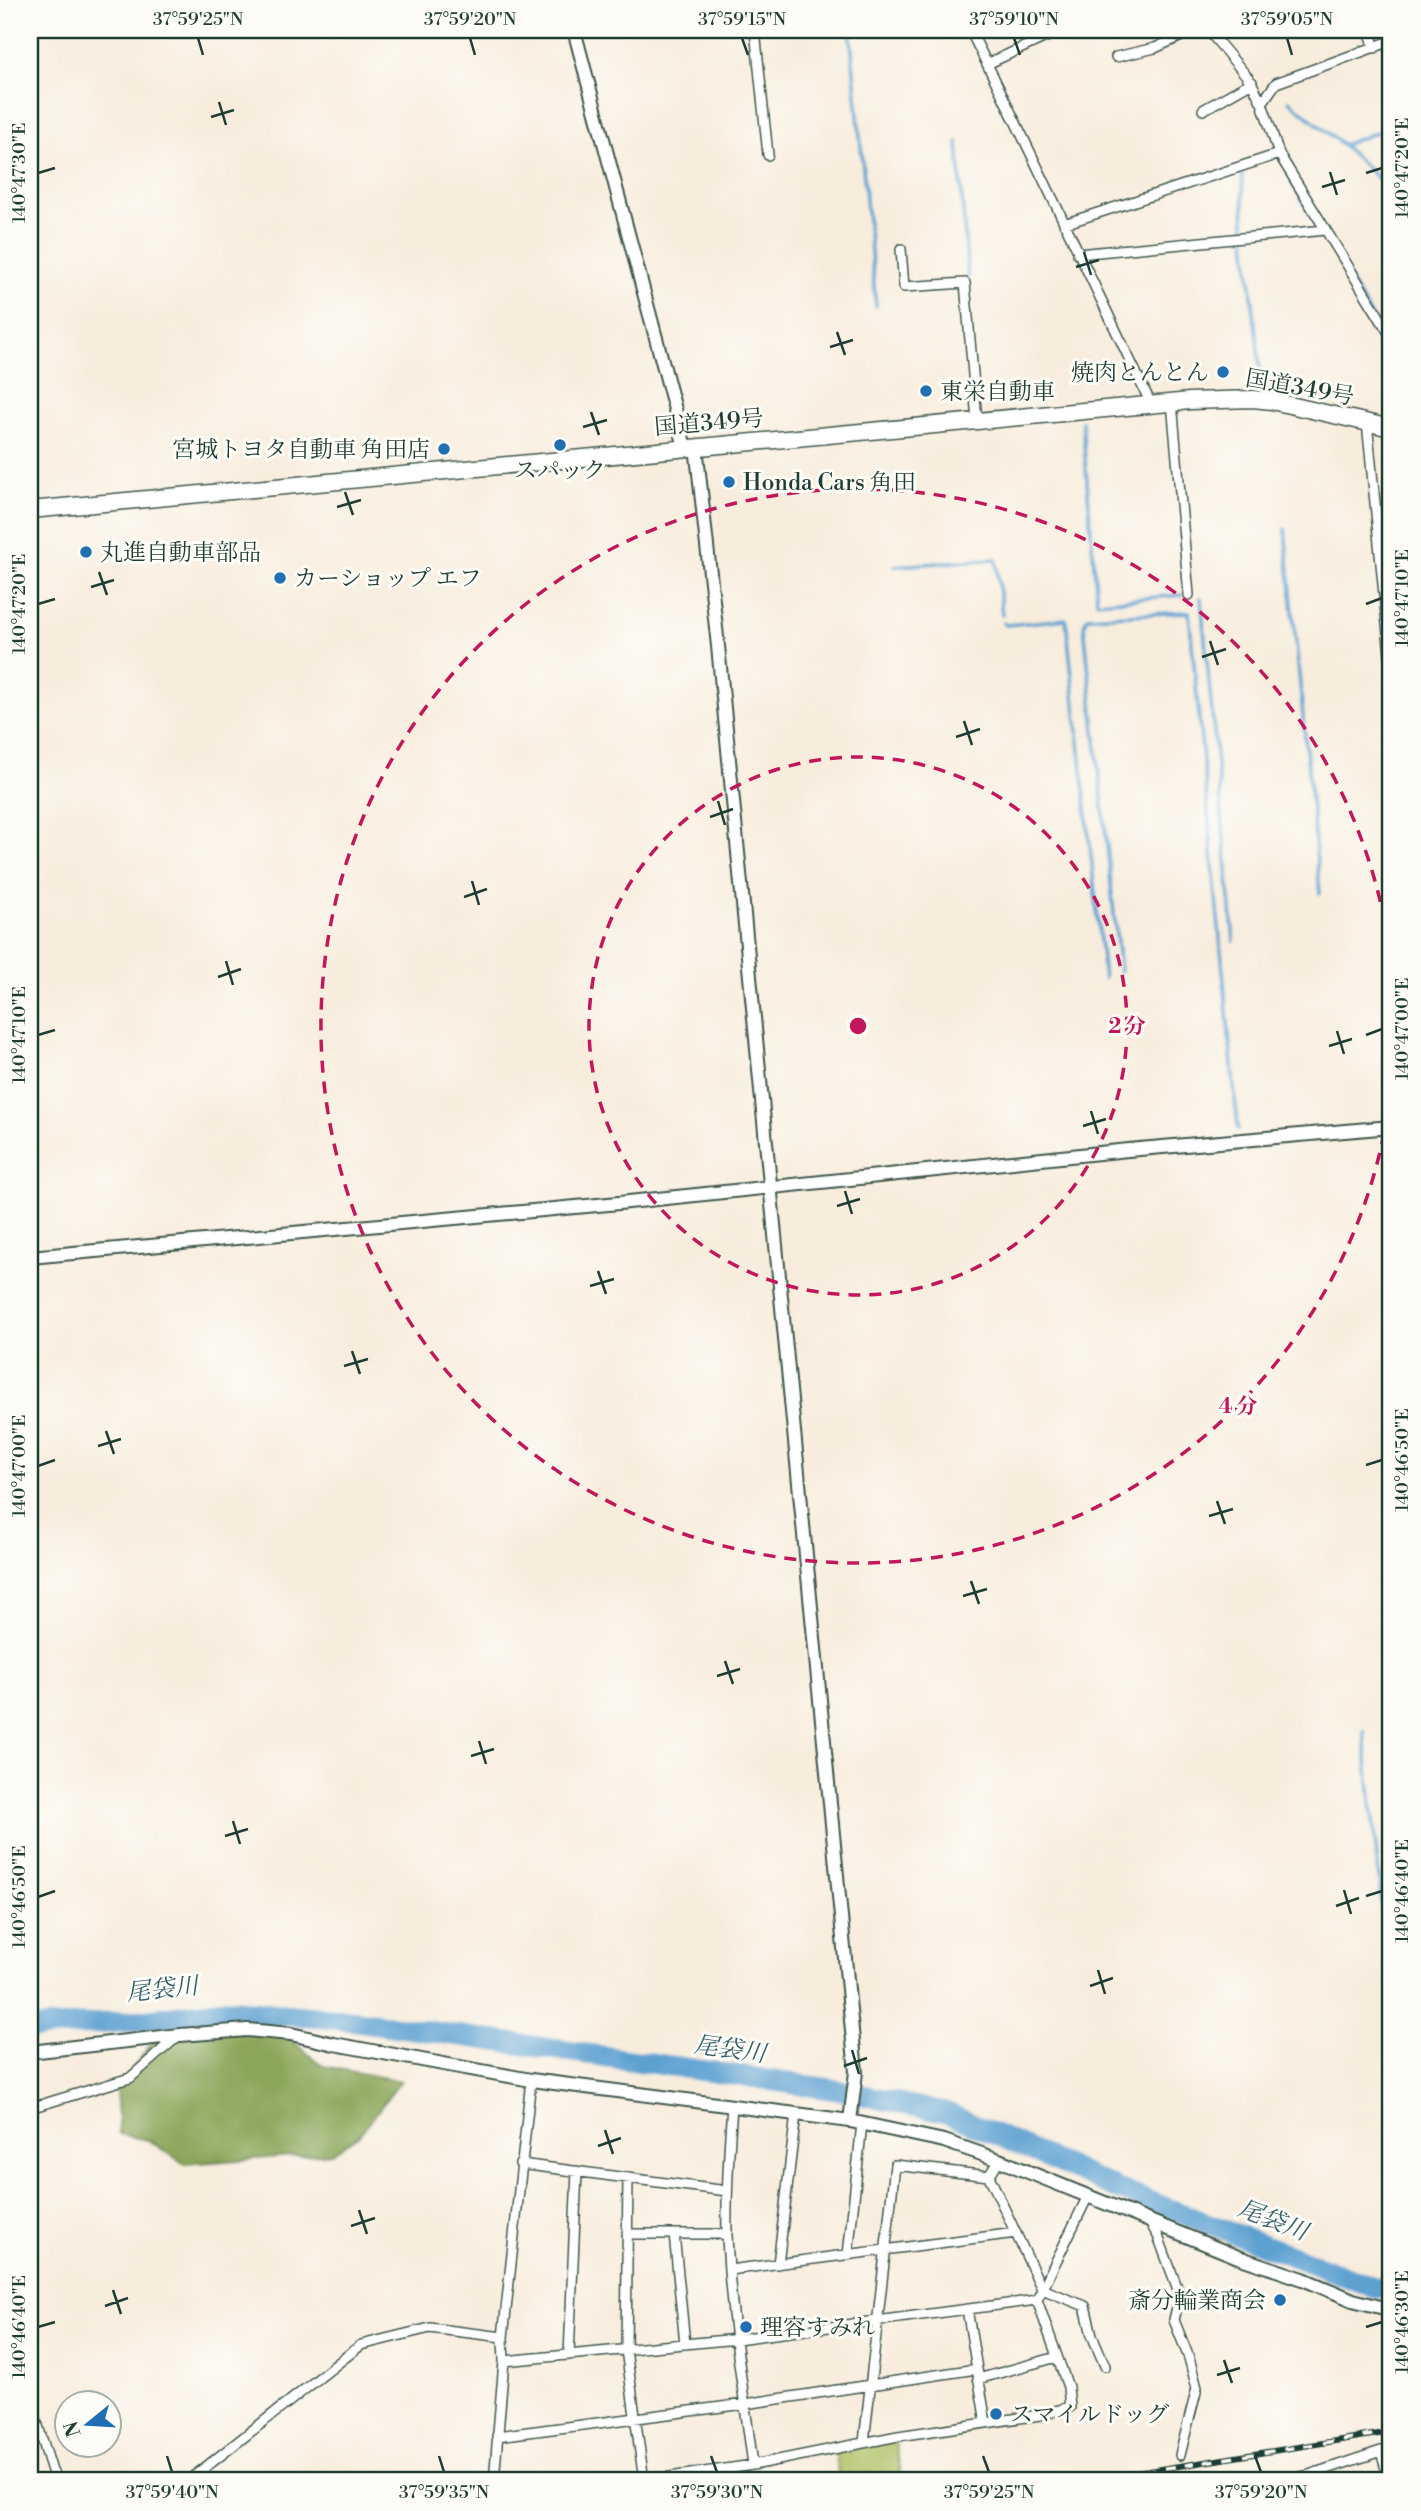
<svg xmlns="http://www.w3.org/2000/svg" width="1421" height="2511" viewBox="0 0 1421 2511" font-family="'Libre Bodoni','Noto Serif JP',serif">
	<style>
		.green { fill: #adc063; stroke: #667e4c; stroke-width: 2 }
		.forest { fill: #8aa659; stroke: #547246; stroke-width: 2 }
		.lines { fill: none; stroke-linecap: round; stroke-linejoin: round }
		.stream { stroke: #5da1d1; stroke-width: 3.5 }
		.river { stroke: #5da1d1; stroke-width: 21 }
		.street-casing { stroke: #40574d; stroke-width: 12 }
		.secondary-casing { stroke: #40574d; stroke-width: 16 }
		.highway-casing { stroke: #40574d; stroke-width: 19 }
		.street { stroke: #fff; stroke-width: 9 }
		.secondary { stroke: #fff; stroke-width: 12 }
		.highway { stroke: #fff; stroke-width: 16 }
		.rail-casing { stroke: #1f3d34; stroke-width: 6 }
		.rail { stroke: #fdfcf7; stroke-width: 3.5; stroke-dasharray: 10; stroke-linecap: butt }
		.ticks { fill: none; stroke: #1f3d34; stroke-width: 2.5 }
		.ring { fill: none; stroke: #c2185b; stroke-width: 3.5; stroke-dasharray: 12 9 }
		.poi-dot { fill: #1f6fb2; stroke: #fdfcf7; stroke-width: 2.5 }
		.labels { text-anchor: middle; stroke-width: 6; stroke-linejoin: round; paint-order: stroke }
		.poi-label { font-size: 23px; fill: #1f3d34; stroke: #fdfcf7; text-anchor: start }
		.street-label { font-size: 23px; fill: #1f3d34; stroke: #fdfcf7 }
		.water-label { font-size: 24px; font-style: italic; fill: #35606b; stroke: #fdfcf7 }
		.centre { fill: #c2185b; stroke: #fdfcf7; stroke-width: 3.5 }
		.ring-label { font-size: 21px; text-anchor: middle; font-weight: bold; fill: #c2185b; stroke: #fdfcf7; stroke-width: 6; stroke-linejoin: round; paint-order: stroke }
		.neatline { fill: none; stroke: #1f3d34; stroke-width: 2.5 }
		.ticks-label { font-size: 18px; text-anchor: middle; fill: #1f3d34 }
	</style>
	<rect width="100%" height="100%" fill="#fdfcf7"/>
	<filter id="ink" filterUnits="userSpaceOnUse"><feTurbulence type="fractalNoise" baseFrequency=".0143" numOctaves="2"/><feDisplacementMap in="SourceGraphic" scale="14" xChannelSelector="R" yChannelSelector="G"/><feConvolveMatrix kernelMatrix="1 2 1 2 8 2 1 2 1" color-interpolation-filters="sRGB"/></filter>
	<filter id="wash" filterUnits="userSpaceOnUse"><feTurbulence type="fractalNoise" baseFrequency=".00686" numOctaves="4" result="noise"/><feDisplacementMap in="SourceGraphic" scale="28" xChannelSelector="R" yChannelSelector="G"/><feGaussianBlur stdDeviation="1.57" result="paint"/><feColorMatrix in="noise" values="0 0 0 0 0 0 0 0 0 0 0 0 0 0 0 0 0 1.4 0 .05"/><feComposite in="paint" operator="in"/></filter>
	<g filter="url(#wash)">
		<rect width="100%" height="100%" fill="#f8eddd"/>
		<path class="green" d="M895 2441 902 2479 839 2481 835 2450Z"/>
		<path class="forest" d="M257 2002 278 2016 295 2043 323 2066 401 2081 358 2136 331 2153 185 2164 148 2140 119 2134 116 2089C132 2071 148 2044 164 2029 190 2006 225 2004 257 2002Z"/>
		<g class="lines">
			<path class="stream" d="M850 30 876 306
				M1289 101 1343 145 1391 191
				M958 142 968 279
				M1343 145 1391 127
				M1242 174 1245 231 1262 387 1295 390 1330 401
				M1292 183 1391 349
				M1082 421 1097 602 1182 595
				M1285 529 1320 893
				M895 566 996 559 1002 615
				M1201 598 1234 941
				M1003 623 1006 625 1066 619 1104 978
				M1120 971 1084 625 1087 617 1189 612 1238 1129
				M1364 1731 1391 1996"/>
			<path class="river" d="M30 2029 144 2020 226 2009 357 2021 844 2091 950 2114 1120 2190 1374 2287H1391"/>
		</g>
	</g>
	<g filter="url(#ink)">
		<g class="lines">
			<defs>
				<path id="street" d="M755 30 768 155
					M970 30C1032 153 1091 279 1151 404
					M1208 30 1250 80 1262 103 1279 154 1391 336
					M1369 30 1375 48
					M1116 57 1155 48 1195 30
					M987 64 1061 30
					M1262 103 1276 83 1391 41
					M1203 110 1252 82
					M1064 224 1279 154
					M901 249 904 287 965 283 977 420
					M1078 254 1325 230
					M1172 402 1189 595
					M1367 422 1391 665
					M732 2105C729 2148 726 2191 727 2235 730 2312 743 2389 753 2465
					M30 2108 130 2078 178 2036
					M999 2160 989 2176 1042 2289 1085 2306 1092 2335 1105 2366
					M520 2164 727 2191
					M628 2178 626 2350 644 2481
					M1149 2221 1158 2236 1180 2295 1174 2320 1189 2358 1197 2388 1180 2455
					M627 2234H727
					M674 2234 685 2344
					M848 2255 862 2123
					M778 2264 796 2114
					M729 2270 1016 2233
					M967 2309 986 2423
					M569 2355 577 2171
					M504 2361 737 2339 1037 2300
					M978 2379 1057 2357
					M30 2400 52 2471 58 2481
					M497 2436 745 2404 976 2369
					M864 2442 895 2165 989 2176
					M1381 2451 1389 2481
					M188 2481 361 2345 430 2328 503 2337
					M494 2481 504 2361 503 2337 531 2080
					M642 2481 753 2465 898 2436 1040 2415 1070 2407 1068 2387 1037 2300 1088 2196
					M1281 2481 1306 2476 1381 2451 1391 2450"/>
				<path id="secondary" d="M574 30 685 447
					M696 446 718 646 856 2072 850 2121
					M30 1257 619 1203 1128 1150 1391 1127
					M30 2052 180 2035 247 2030 291 2034 334 2044 531 2080 850 2121 944 2141 999 2160 1238 2257 1303 2279 1353 2300 1384 2308 1391 2307"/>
				<path id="highway" d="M30 510 1190 401 1253 399 1272 401 1391 428"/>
			</defs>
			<use href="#street" class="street-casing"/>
			<use href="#secondary" class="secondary-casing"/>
			<use href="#highway" class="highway-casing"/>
			<use href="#street" class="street"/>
			<use href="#secondary" class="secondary"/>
			<use href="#highway" class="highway"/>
			<defs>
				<path id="rail" d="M1086 2481 1391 2432"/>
			</defs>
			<use href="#rail" class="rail-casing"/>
			<use href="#rail" class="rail"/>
		</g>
	</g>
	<path class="ticks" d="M198 38 203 55M470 38 475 55M742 38 748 55M1014 38 1020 55M1287 38 1292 55M219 102 226 125M211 117 234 110M1330 172 1337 195M38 173 55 168M1366 173 1382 168M1322 187 1345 180M1084 252 1091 275M1076 267 1099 260M837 332 845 355M830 347 853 340M591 412 599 435M583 427 607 420M345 492 353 515M337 507 361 500M99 572 107 595M91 587 114 580M38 604 55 599M1366 604 1382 598M1210 641 1218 665M1202 657 1226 649M964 721 972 745M956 737 980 729M718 801 725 825M710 817 733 809M472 881 479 905M464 897 487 889M226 961 233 985M218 977 241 969M1337 1031 1344 1054M38 1035 55 1030M1366 1035 1382 1029M1329 1046 1352 1039M1091 1111 1098 1134M1083 1126 1106 1119M845 1191 852 1214M837 1206 860 1199M598 1271 606 1294M590 1286 614 1279M352 1351 360 1374M344 1366 368 1359M106 1431 114 1454M98 1446 121 1439M1366 1465 1382 1460M38 1466 55 1460M1217 1501 1225 1524M1209 1516 1233 1509M971 1581 979 1604M963 1596 987 1589M725 1661 733 1684M717 1676 740 1669M479 1741 486 1764M471 1756 494 1749M233 1821 240 1844M225 1836 248 1829M1344 1890 1351 1914M1366 1896 1382 1891M38 1897 55 1891M1336 1906 1359 1898M1098 1970 1105 1994M1090 1986 1113 1978M852 2050 859 2074M844 2066 867 2058M605 2130 613 2154M598 2146 621 2138M359 2210 367 2234M351 2226 375 2218M113 2290 121 2314M105 2306 128 2298M38 2327 55 2322M1366 2327 1382 2322M1224 2360 1232 2383M1217 2375 1240 2368M167 2456 172 2472M439 2456 444 2472M711 2456 717 2472M983 2456 989 2472M1255 2456 1261 2472"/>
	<g class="ring">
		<circle cx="858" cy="1026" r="269"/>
		<path d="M1391 1091A537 537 0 1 1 1391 961"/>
	</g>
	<g class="poi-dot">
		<circle cx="1223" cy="372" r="7"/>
		<circle cx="926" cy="391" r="7"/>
		<circle cx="560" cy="445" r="7"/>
		<circle cx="444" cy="449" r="7"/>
		<circle cx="729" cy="482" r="7"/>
		<circle cx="86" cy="552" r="7"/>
		<circle cx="280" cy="578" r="7"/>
		<circle cx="1280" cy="2300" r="7"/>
		<circle cx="746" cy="2327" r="7"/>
		<circle cx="996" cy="2414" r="7"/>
	</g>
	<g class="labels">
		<g class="poi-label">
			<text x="1209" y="380" text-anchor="end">焼肉とんとん</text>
			<text x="940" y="399">東栄自動車</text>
			<text x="430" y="457" text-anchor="end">宮城トヨタ自動車 角田店</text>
			<text x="560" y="478" text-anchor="middle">スパック</text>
			<text x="743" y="490">Honda Cars 角田</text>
			<text x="100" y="560">丸進自動車部品</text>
			<text x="294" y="586">カーショップ エフ</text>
			<text x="1266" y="2308" text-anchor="end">斎分輪業商会</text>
			<text x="760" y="2335">理容すみれ</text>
			<text x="1010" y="2422">スマイルドッグ</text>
		</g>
		<g class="street-label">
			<text transform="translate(1300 387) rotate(10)" y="8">国道349号</text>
			<text transform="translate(709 422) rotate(-5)" y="8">国道349号</text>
		</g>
		<g class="water-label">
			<text transform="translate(162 1989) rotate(-6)" y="8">尾袋川</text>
			<text transform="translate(730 2049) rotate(8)" y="8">尾袋川</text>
			<text transform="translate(1273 2220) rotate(21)" y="8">尾袋川</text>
		</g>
	</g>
	<circle cx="858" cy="1026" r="10" class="centre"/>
	<g class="ring-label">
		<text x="1127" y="1033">2 分</text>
		<text x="1238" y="1413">4 分</text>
	</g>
	<rect width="1421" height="2511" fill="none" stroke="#fdfcf7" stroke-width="77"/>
	<g transform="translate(88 2424) rotate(252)"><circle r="33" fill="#fdfcf7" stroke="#a4b0a9" stroke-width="2"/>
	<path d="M0-5L12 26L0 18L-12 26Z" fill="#1f6fb2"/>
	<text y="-10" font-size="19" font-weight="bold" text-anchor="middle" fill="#1f3d34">N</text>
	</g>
	<rect x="38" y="38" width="1344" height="2434" class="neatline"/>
	<g class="ticks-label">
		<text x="198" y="25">37°59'25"N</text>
		<text x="470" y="25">37°59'20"N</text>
		<text x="742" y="25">37°59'15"N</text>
		<text x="1014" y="25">37°59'10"N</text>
		<text x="1287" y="25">37°59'05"N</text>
		<text transform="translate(1402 168) rotate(-90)" y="6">140°47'20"E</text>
		<text transform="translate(19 173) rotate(-90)" y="6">140°47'30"E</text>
		<text transform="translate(1402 598) rotate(-90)" y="6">140°47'10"E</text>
		<text transform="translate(19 604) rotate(-90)" y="6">140°47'20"E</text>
		<text transform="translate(1402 1029) rotate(-90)" y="6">140°47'00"E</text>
		<text transform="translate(19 1035) rotate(-90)" y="6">140°47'10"E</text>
		<text transform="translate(1402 1460) rotate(-90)" y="6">140°46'50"E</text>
		<text transform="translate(19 1466) rotate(-90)" y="6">140°47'00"E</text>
		<text transform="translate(1402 1891) rotate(-90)" y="6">140°46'40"E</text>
		<text transform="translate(19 1897) rotate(-90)" y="6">140°46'50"E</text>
		<text transform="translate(1402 2322) rotate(-90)" y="6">140°46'30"E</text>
		<text transform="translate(19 2327) rotate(-90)" y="6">140°46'40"E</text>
		<text x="172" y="2498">37°59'40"N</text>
		<text x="444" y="2498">37°59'35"N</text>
		<text x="717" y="2498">37°59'30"N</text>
		<text x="989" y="2498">37°59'25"N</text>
		<text x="1261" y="2498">37°59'20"N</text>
	</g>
</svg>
